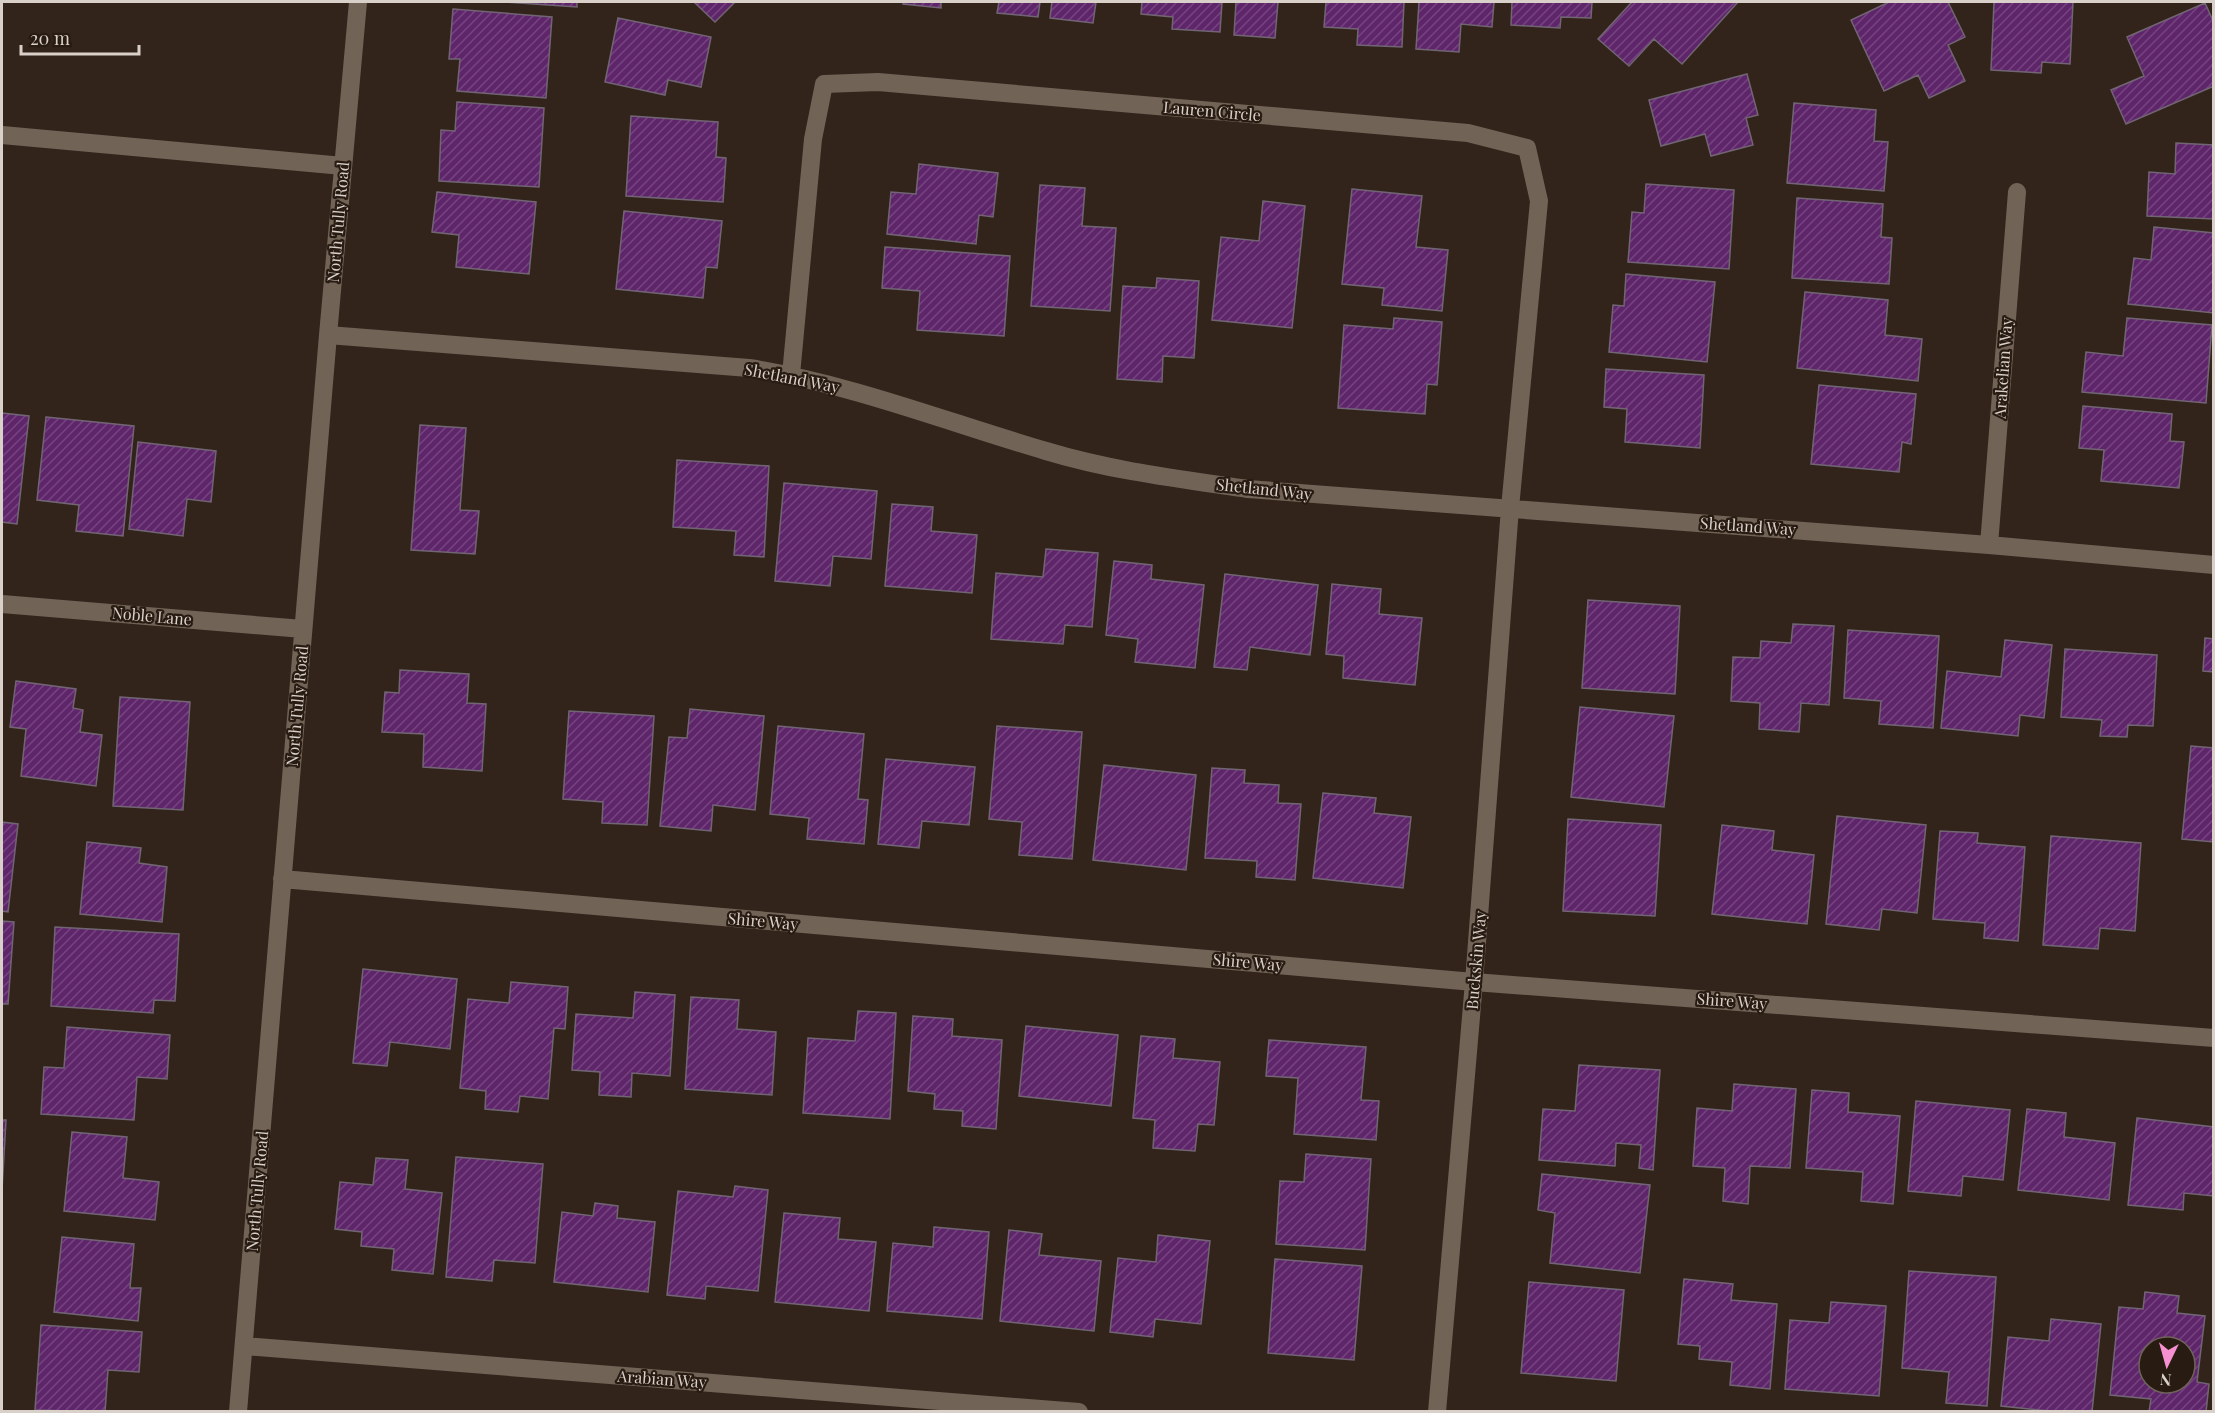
<svg xmlns="http://www.w3.org/2000/svg" width="2215" height="1413" viewBox="0 0 2215 1413" font-family="'Playfair Display',serif">
	<style>
		.building { fill: url(#building-hatch); stroke: #716574; stroke-width: 1.5; fill-rule: evenodd }
		.lines { fill: none; stroke-linecap: round; stroke-linejoin: round }
		.minor { stroke: #726357; stroke-width: 18 }
		.labels { text-anchor: middle; stroke-width: 4.5; stroke-linejoin: round; paint-order: stroke }
		.street-label { font-size: 16px; fill: #d9d0ca; stroke: #281b11 }
	</style>
	<defs>
		<pattern id="building-hatch" width="6" height="6" patternUnits="userSpaceOnUse" patternTransform="scale(1.5)"><rect width="6" height="6" fill="#5f256b"/><path d="M-1 1l2-2M0 6l6-6M5 7l2-2" fill="none" stroke="#75447f"/></pattern>
	</defs>
	<rect width="100%" height="100%" fill="#32241a"/>
	<path class="building" d="M505 2H577V7Z
		M694 2H735L715 22Z
		M903 2H941V8L903 4Z
		M999 2H1040L1038 17 997 13Z
		M1052 2H1096L1093 23 1050 18Z
		M1142 2H1222L1220 32 1172 29 1173 17 1141 14Z
		M1236 2H1278L1275 38 1234 35Z
		M1326 2H1404L1402 47 1357 45 1358 29 1324 27Z
		M1419 2H1494L1492 27 1461 24 1459 52 1416 49Z
		M1512 2H1592L1591 18 1561 17 1560 28 1511 25Z
		M1632 2H1738L1682 64 1654 39 1629 66 1598 39Z
		M1889 2H1948L1965 37 1948 45 1965 81 1929 98 1918 75 1884 91 1851 20Z
		M1994 2H2073L2070 64 2042 62 2041 73 1991 70Z
		M2205 3 2214 23V86L2126 124 2111 90 2144 76 2127 37Z
		M453 9 552 17 546 98 457 91 460 59H449Z
		M618 18 711 37 701 87 668 80 665 95 605 82Z
		M1747 74 1758 115 1746 118 1753 145 1711 156 1705 134 1661 146 1649 100Z
		M457 102 544 108 539 187 439 181 441 130 455 131Z
		M1794 103 1876 110 1874 141 1888 142 1884 191 1787 183Z
		M631 116 718 122 716 157 726 158 723 202 626 196Z
		M2176 143 2214 145V219L2147 216 2149 172 2175 174Z
		M919 164 998 173 993 217 979 215 976 244 887 234 891 192 916 194Z
		M1646 184 1734 190 1729 269 1628 262 1632 212 1644 213Z
		M1040 185 1085 188 1082 226 1116 228 1110 311 1031 306Z
		M1352 189 1422 196 1416 247 1448 250 1442 311 1382 305 1384 288 1342 284Z
		M437 192 536 202 529 274 456 267 459 235 432 232Z
		M1797 198 1883 204 1881 237 1892 238 1889 284 1792 278Z
		M1263 201 1305 206 1292 328 1212 320 1221 237 1259 241Z
		M624 211 722 221 717 268 706 267 703 298 616 289Z
		M2154 227 2214 233V313L2128 304 2134 258 2151 260Z
		M885 247 1010 256 1004 336 917 330 920 291 882 288Z
		M1626 274 1715 282 1707 362 1609 352 1613 305 1624 306Z
		M1157 278 1199 281 1194 358 1163 356 1162 382 1117 379 1123 286 1156 288Z
		M1805 292 1888 300 1885 335 1922 339 1918 381 1797 368Z
		M1394 318 1442 322 1437 385 1427 384 1425 414 1338 408 1344 325 1393 329Z
		M2127 318 2212 325 2206 403 2082 392 2086 352 2123 356Z
		M1606 369 1704 375 1700 448 1625 442 1627 409 1604 407Z
		M1819 385 1916 394 1911 444 1902 442 1899 472 1811 464Z
		M2083 406 2172 414 2170 441 2184 442 2179 488 2101 481 2104 450 2079 448Z
		M2 413 29 416 17 524 2 522Z
		M46 417 134 426 123 536 76 531 79 505 37 500Z
		M420 425 466 428 460 510 479 511 475 554 411 550Z
		M138 442 216 451 211 502 187 499 183 536 129 529Z
		M677 460 769 466 764 557 734 555 736 531 673 527Z
		M784 483 877 491 871 559 833 556 830 586 775 581Z
		M892 504 933 507 931 531 977 535 972 593 885 586Z
		M1046 549 1098 553 1092 627 1065 625 1063 644 991 639 996 573 1043 577Z
		M1114 561 1152 565 1151 579 1204 585 1195 668 1135 662 1138 639 1106 635Z
		M1225 574 1318 585 1310 655 1250 647 1247 670 1214 667Z
		M1332 584 1381 589 1379 614 1422 618 1415 685 1343 678 1344 656 1326 654Z
		M1588 600 1680 606 1675 694 1582 688Z
		M1793 624 1834 626 1829 705 1801 703 1799 732 1759 729 1760 703 1731 701 1733 657 1760 658 1761 641 1791 643Z
		M1848 630 1939 636 1933 728 1879 724 1881 701 1844 698Z
		M2205 638 2214 639V672L2203 671Z
		M2005 640 2052 645 2044 718 2020 715 2018 736 1941 728 1947 671 2001 677Z
		M2065 649 2157 655 2153 726 2128 725 2127 737 2100 736 2102 720 2061 717Z
		M400 670 469 674 467 703 486 704 482 771 423 767 424 734 382 732 385 692 399 693Z
		M16 681 76 689 73 708 83 710 80 732 102 735 96 786 21 776 26 729 10 727Z
		M120 697 190 702 183 810 113 806Z
		M1580 707 1674 716 1664 807 1571 797Z
		M690 709 764 716 755 810 713 805 711 831 660 826 669 737 687 738Z
		M569 711 654 716 647 825 602 823 603 802 563 799Z
		M778 726 864 734 858 799 868 800 864 844 807 839 809 818 770 814Z
		M997 726 1082 732 1072 859 1019 855 1022 822 989 819Z
		M2191 746 2214 748V842L2182 839Z
		M886 759 975 767 969 825 922 821 919 848 878 844Z
		M1104 765 1196 775 1186 870 1093 860Z
		M1212 768 1245 770 1244 783 1279 785 1278 803 1301 804 1295 880 1256 877 1257 861 1205 858Z
		M1323 793 1376 798 1374 813 1411 817 1403 888 1313 878Z
		M1837 816 1926 825 1917 913 1882 909 1879 930 1826 924Z
		M1568 819 1661 825 1655 916 1563 911Z
		M2 822 18 824 8 912 2 911Z
		M1722 825 1774 831 1772 850 1814 855 1807 924 1712 914Z
		M1940 831 1978 833 1977 843 2025 847 2018 941 1984 938 1985 923 1933 919Z
		M2051 836 2141 843 2135 931 2100 928 2098 949 2043 945Z
		M87 842 141 848 139 863 167 867 162 922 80 914Z
		M2 921 14 922 8 1004H2Z
		M55 927 179 934 175 1001 154 1000 153 1013 51 1006Z
		M363 969 457 979 450 1049 390 1042 387 1066 353 1063Z
		M511 982 568 987 565 1029 554 1028 548 1099 520 1096 518 1112 485 1109 486 1091 460 1088 468 999 509 1003Z
		M635 992 675 995 670 1076 632 1073 631 1097 599 1095 600 1072 572 1070 576 1014 633 1018Z
		M691 997 739 1000 737 1029 776 1032 772 1095 685 1089Z
		M858 1011 896 1013 890 1119 803 1113 808 1038 855 1041Z
		M913 1016 953 1019 952 1036 1002 1040 996 1129 962 1126 963 1111 934 1109 935 1094 908 1091Z
		M1026 1026 1118 1035 1111 1106 1019 1096Z
		M67 1027 170 1035 167 1079 137 1077 134 1120 41 1114 44 1067 64 1068Z
		M1141 1036 1175 1039 1173 1058 1220 1062 1214 1125 1198 1124 1195 1151 1153 1148 1155 1120 1133 1118Z
		M1269 1040 1366 1047 1361 1100 1379 1101 1376 1140 1294 1134 1298 1078 1266 1076Z
		M1579 1065 1660 1070 1653 1170 1639 1168 1641 1145 1616 1143 1615 1166 1539 1160 1543 1109 1575 1111Z
		M1734 1084 1796 1089 1790 1168 1750 1166 1748 1204 1723 1201 1725 1168 1693 1166 1697 1108 1732 1111Z
		M1812 1090 1849 1093 1848 1112 1900 1116 1893 1204 1861 1201 1863 1172 1806 1168Z
		M1916 1101 2010 1110 2003 1180 1963 1176 1961 1196 1908 1191Z
		M2027 1109 2066 1113 2064 1137 2115 1143 2109 1200 2018 1190Z
		M2137 1118 2214 1127V1196L2184 1193 2183 1210 2128 1205Z
		M2 1120H6L2 1190Z
		M72 1132 127 1137 123 1178 159 1182 155 1220 64 1211Z
		M1306 1154 1371 1159 1365 1250 1276 1244 1280 1181 1304 1182Z
		M456 1157 543 1164 535 1263 494 1260 492 1281 446 1277Z
		M376 1158 408 1160 405 1189 442 1193 433 1274 392 1270 394 1249 361 1246 362 1232 335 1229 340 1182 373 1185Z
		M1542 1174 1650 1185 1640 1273 1550 1263 1555 1213 1538 1210Z
		M735 1186 768 1190 758 1291 706 1286 705 1299 667 1295 678 1191 733 1197Z
		M595 1203 618 1206 617 1218 655 1222 648 1292 554 1282 562 1212 593 1216Z
		M784 1213 840 1218 838 1239 876 1242 869 1311 775 1302Z
		M934 1227 989 1232 982 1319 887 1311 893 1243 933 1247Z
		M1009 1230 1042 1234 1039 1255 1101 1261 1094 1331 1000 1321Z
		M1158 1235 1210 1241 1201 1324 1155 1319 1153 1337 1110 1332 1118 1258 1156 1262Z
		M62 1237 134 1244 130 1288H141L138 1321 54 1312Z
		M1275 1259 1362 1266 1354 1360 1268 1353Z
		M1909 1271 1996 1277 1987 1406 1946 1403 1949 1372 1902 1368Z
		M1684 1279 1733 1284 1731 1300 1777 1304 1770 1389 1730 1385 1732 1362 1699 1359 1700 1346 1678 1344Z
		M1529 1282 1624 1290 1616 1381 1521 1373Z
		M2145 1292 2179 1296 2177 1313 2205 1316 2197 1382 2209 1384 2206 1412H2149L2151 1399 2110 1395 2119 1307 2143 1309ZM2149 1347H2185V1383H2149Z
		M1831 1302 1886 1306 1879 1396 1785 1389 1790 1320 1829 1323Z
		M2051 1319 2101 1324 2092 1412H2059L2001 1406 2008 1337 2049 1341Z
		M41 1325 142 1332 139 1372 108 1370 105 1412 35 1410Z"/>
	<g class="lines">
		<path class="minor" d="M2 135 343 166
			M328 335 749 368C851 384 947 422 1046 451 1112 471 1180 479 1248 489L1989 545 2214 565
			M791 375 813 139 824 84 878 82 1468 133 1527 148 1539 201 1510 508 1474 982 1437 1412
			M1989 545 2017 192
			M2 604 303 629
			M282 879 1474 982 2214 1038
			M244 1346 1079 1412
			M238 1412 328 335 358 2"/>
	</g>
	<g class="labels">
		<g class="street-label">
			<text transform="translate(1212 111) rotate(5)" y="6">Lauren Circle</text>
			<text transform="translate(338 222) rotate(-85)" y="6">North Tully Road</text>
			<text transform="translate(2003 368) rotate(-86)" y="6">Arakelian Way</text>
			<text transform="translate(792 378) rotate(11)" y="6">Shetland Way</text>
			<text transform="translate(1264 489) rotate(6)" y="6">Shetland Way</text>
			<text transform="translate(1748 526) rotate(4)" y="6">Shetland Way</text>
			<text transform="translate(152 616) rotate(5)" y="6">Noble Lane</text>
			<text transform="translate(297 706) rotate(-85)" y="6">North Tully Road</text>
			<text transform="translate(763 921) rotate(5)" y="6">Shire Way</text>
			<text transform="translate(1476 960) rotate(-85)" y="6">Buckskin Way</text>
			<text transform="translate(1248 962) rotate(5)" y="6">Shire Way</text>
			<text transform="translate(1732 1001) rotate(4)" y="6">Shire Way</text>
			<text transform="translate(257 1191) rotate(-85)" y="6">North Tully Road</text>
			<text transform="translate(662 1379) rotate(4)" y="6">Arabian Way</text>
		</g>
	</g>
	<rect width="2215" height="1413" fill="none" stroke="#d9d0ca" stroke-width="6"/>
	<g transform="translate(2167 1365) rotate(185)"><circle r="28" fill="#281b11" stroke="#6f635b" stroke-width="1.5"/>
	<path d="M0-4.5L10 22L0 15L-10 22Z" fill="#f690d0"/>
	<text y="-9" font-size="16" font-weight="bold" text-anchor="middle" fill="#d9d0ca">N</text>
	</g>
	<path d="M21 45v9h118v-9" fill="none" stroke="#d9d0ca" stroke-width="3"/>
	<text x="30" y="45" font-size="18" fill="#d9d0ca" stroke="#281b11" stroke-width="4.5" paint-order="stroke">20 m</text>
</svg>
